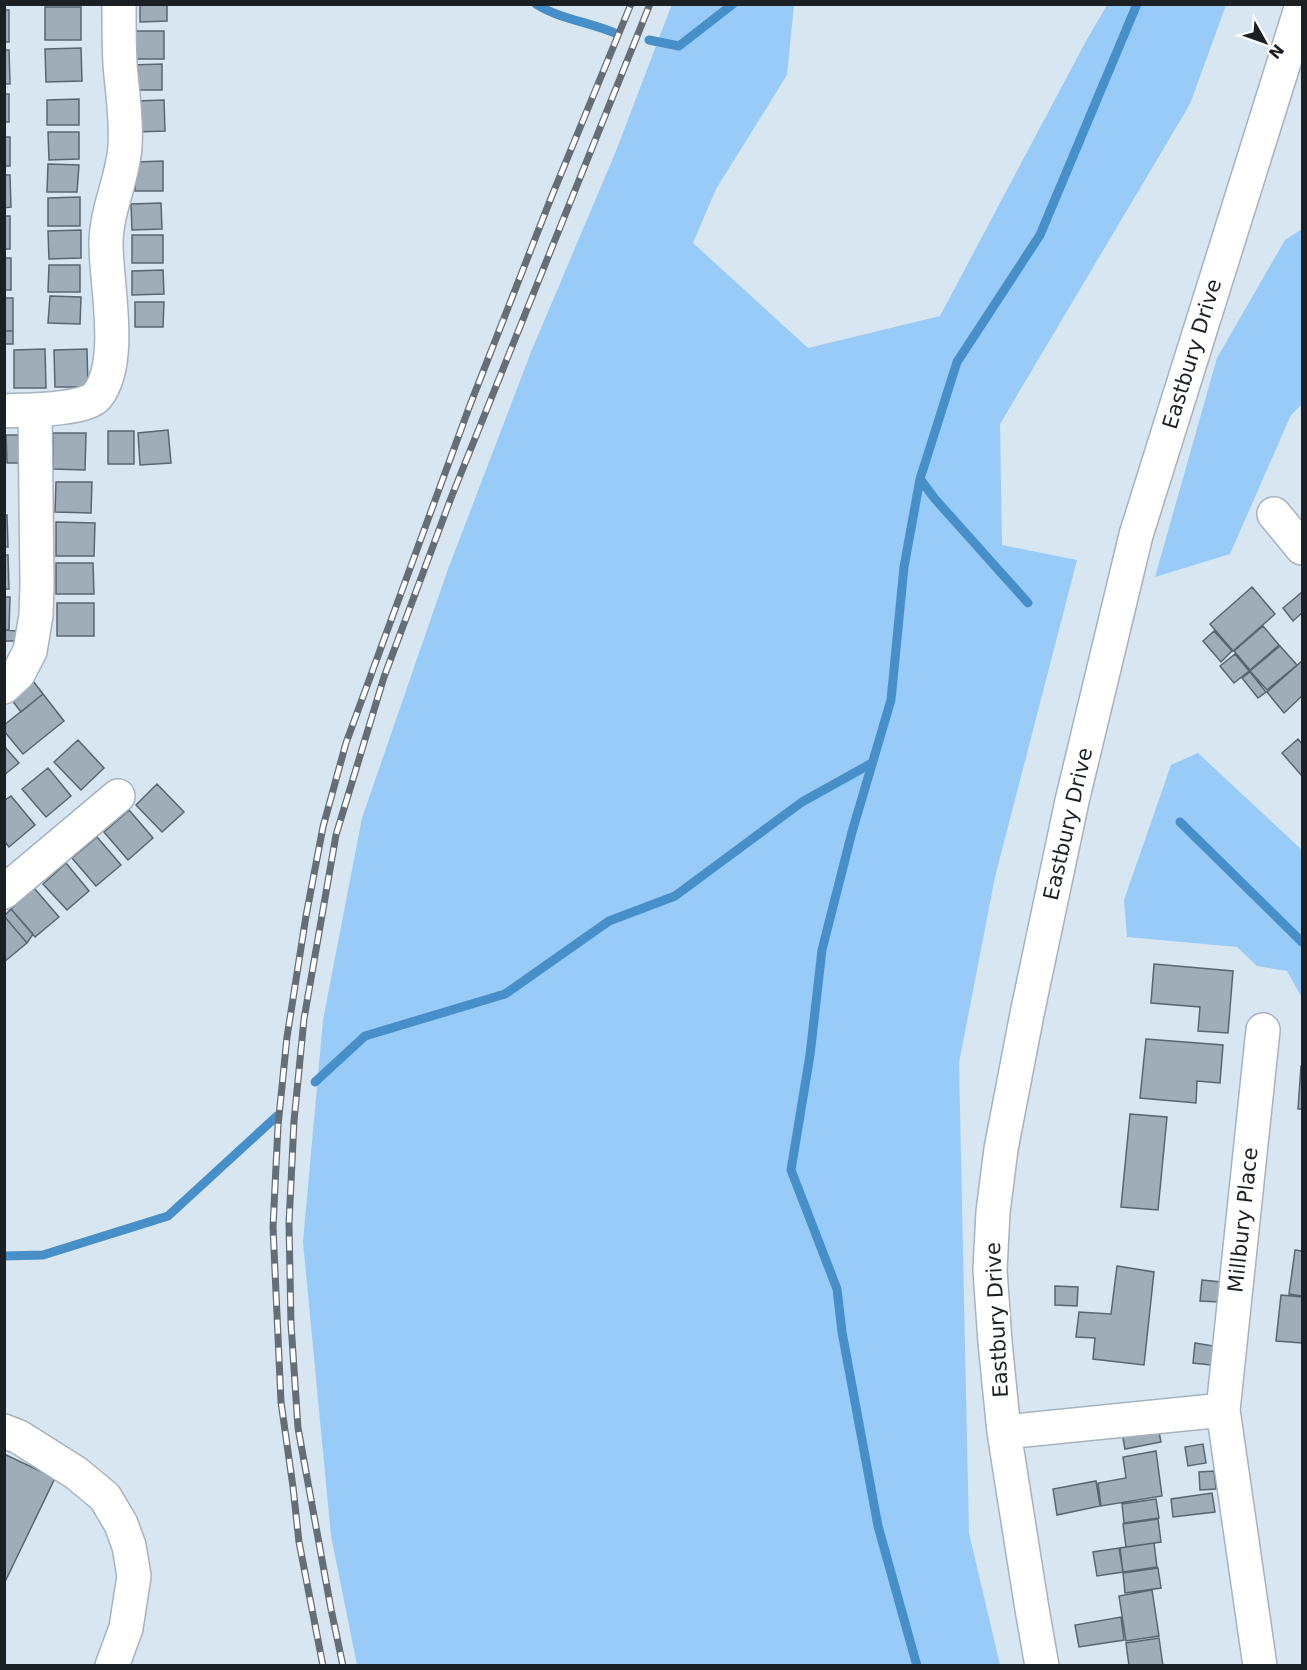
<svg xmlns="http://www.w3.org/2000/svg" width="1307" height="1670" viewBox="0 0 1307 1670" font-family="'DejaVu Sans',sans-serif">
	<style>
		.green { fill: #98cbf7 }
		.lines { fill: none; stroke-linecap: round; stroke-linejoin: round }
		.stream { stroke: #468fc9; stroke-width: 9 }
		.building { fill: #9fadb8; stroke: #596670; stroke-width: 1.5 }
		.minor-casing { stroke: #a5b3bf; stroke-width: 36 }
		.minor { stroke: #fff; stroke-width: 33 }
		.rail-casing { stroke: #656d75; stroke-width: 7 }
		.rail { stroke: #fff; stroke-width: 4.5; stroke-dasharray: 14; stroke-linecap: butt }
		.labels { text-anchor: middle; stroke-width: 4.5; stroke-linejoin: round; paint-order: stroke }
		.street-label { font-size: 21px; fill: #1b2025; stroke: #fff }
	</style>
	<rect width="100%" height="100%" fill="#d8e6f2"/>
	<path class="green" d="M672 4 794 5 787 75 716 189 693 243 808 348 940 316 1086 41 1107 5H1226L1190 104 1000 424 1002 545 1077 560 995 877 959 1063 969 1533 1000 1665H357L331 1536 303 1242 323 1020 362 818 447 572 531 352 616 151Z
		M1302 229V404L1291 415 1230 554 1155 577 1217 358 1285 240Z
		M1198 753 1302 850V998L1287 971 1257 966 1237 947 1127 937 1124 900 1171 765Z"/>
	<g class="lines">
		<path class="stream" d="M536 4C561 20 591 22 617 34
			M649 40 679 46 733 4
			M920 479 935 499 1028 603
			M1180 822 1302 942
			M315 1082 365 1036 505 994 609 921 675 896 802 802 872 763
			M4 1256 43 1255 168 1216 277 1116
			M917 1666 878 1526 842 1332 837 1289 791 1170 810 1055 822 950 852 832 891 700 904 567 920 479 957 362 1040 235 1137 4"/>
	</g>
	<path class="building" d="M140 4H167V21L140 22Z
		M45 7H81V40H45Z
		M4 10H9V42H4Z
		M136 31H164V59H136Z
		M81 48 82 81 46 82 45 49Z
		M4 50H9L10 84H4Z
		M162 64V90H132L131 65Z
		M4 94H9V122H4Z
		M79 99V125H47V100Z
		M164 100 165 131 136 132 135 101Z
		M48 132H79V159L49 160Z
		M4 137H10V166H4Z
		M163 161V191H135L136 162Z
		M48 164 79 165 77 192H47Z
		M4 175H10L11 207 4 208Z
		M80 197V226H48V198Z
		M161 203 162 229 132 230 131 204Z
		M4 216H10V249H4Z
		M81 230V258L49 259 48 231Z
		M132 235H163V263H132Z
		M4 258H11V290H4Z
		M49 265H80V292H48Z
		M163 270 164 294 132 295V271Z
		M50 296 81 297 80 324 48 323Z
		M4 298H13V331H4Z
		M135 302H164L163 327H135Z
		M4 331H13V344H4Z
		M45 349 46 388H14V350Z
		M87 349 88 387H55L54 350Z
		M168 430 171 463 140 465 138 433Z
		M108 431H134V464H108Z
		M53 433H86L85 470 53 469Z
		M6 435H18L20 463H7Z
		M56 482H92L91 513 55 512Z
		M4 515H7L8 547H4Z
		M56 522 95 523 94 556H56Z
		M4 555H8L9 589H4Z
		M56 563H93L94 594H56Z
		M1252 587 1275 614 1233 651 1210 624Z
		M1302 592V613L1293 621 1283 608Z
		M4 597H10L9 630H4Z
		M57 603H94V636H57Z
		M1263 626 1279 645 1250 670 1234 651Z
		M4 630 19 631V641H4Z
		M1214 631 1232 651 1221 662 1203 641Z
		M1280 646 1297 665 1267 690 1250 671Z
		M1235 654 1249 671 1234 683 1220 666Z
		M1302 661V696L1284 713 1267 692Z
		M1250 672 1266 692 1258 698 1242 678Z
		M33 681 43 694 21 712 14 703 13 696Z
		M43 694 64 721 23 754 4 731V725Z
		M1298 739 1302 744V776L1282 753Z
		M78 740 104 768 81 790 54 762Z
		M4 746 19 763 4 775Z
		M48 768 71 796 46 817 22 789Z
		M157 784 184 812 162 832 136 805Z
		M11 796 35 825 9 847 6 843 4 844V801Z
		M129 810 153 838 128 860 104 832Z
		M97 837 121 865 96 886 72 858Z
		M66 863 89 891 67 910 43 884Z
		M34 888 59 917 35 937 11 909Z
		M11 909 33 934 27 943 4 916Z
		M4 916 27 943 4 962Z
		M1154 964 1233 971 1228 1033 1198 1031 1200 1007 1151 1003Z
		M1146 1039 1223 1045 1220 1083 1197 1081 1196 1103 1140 1098Z
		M1301 1066H1302V1109H1298Z
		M1130 1114 1167 1117 1158 1210 1121 1207Z
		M1295 1250 1302 1251V1296L1289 1294Z
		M1117 1266 1154 1272 1144 1365 1093 1359 1095 1338 1076 1337 1079 1312 1111 1314Z
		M1202 1280 1221 1282 1219 1302 1200 1301Z
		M1055 1286 1078 1287 1077 1306 1055 1305Z
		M1281 1295 1302 1297V1343L1276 1341Z
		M1195 1343 1214 1346 1211 1365 1193 1363Z
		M1158 1427 1161 1442 1125 1449 1122 1433Z
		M1203 1444 1206 1463 1188 1466 1185 1447Z
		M1156 1451 1162 1496 1101 1506 1098 1483 1126 1478 1123 1457Z
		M4 1454 55 1478 4 1584Z
		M1214 1471 1216 1489 1200 1490 1199 1472Z
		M1096 1481 1100 1506 1057 1515 1053 1489Z
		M1212 1493 1215 1512 1173 1517 1171 1499Z
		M1156 1499 1159 1518 1124 1523 1122 1504Z
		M1158 1519 1161 1542 1126 1547 1123 1524Z
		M1154 1543 1157 1567 1123 1572 1120 1548Z
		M1119 1548 1123 1572 1097 1576 1093 1552Z
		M1158 1568 1161 1588 1125 1593 1123 1573Z
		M1152 1590 1159 1636 1126 1641 1119 1596Z
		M1121 1617 1124 1640 1079 1647 1075 1625Z
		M1159 1638 1163 1666H1129L1126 1643Z"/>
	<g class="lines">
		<defs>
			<path id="minor" d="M4 411C23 410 87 410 97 396 124 362 106 285 106 244 106 210 123 179 125 146 127 118 122 91 120 64 119 44 119 24 119 4
				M1274 514 1302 548
				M4 687 18 674 30 651 36 615 37 585 35 410
				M4 892 118 796
				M4 1431 19 1437 76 1473 105 1497 121 1524 129 1546 134 1576 126 1628 112 1666
				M1004 1432 1223 1410
				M1042 1666 1032 1609 1004 1432 995 1342 990 1270 993 1212 1001 1149 1027 1014 1072 801 1136 535 1302 5
				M1260 1666 1223 1410 1263 1030"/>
		</defs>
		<use href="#minor" class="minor-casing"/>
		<use href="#minor" class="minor"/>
		<defs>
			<path id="rail" d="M323 1666 299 1542 293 1487 281 1402 273 1227 278 1126 287 1037 306 916 323 827 346 743 470 405 551 198 631 4
				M343 1666 331 1609 298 1428 291 1324 289 1223 294 1121 304 1019 336 835 384 677 451 498 650 4"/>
		</defs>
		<use href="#rail" class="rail-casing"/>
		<use href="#rail" class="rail"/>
	</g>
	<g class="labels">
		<g class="street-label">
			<text transform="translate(1192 354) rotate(-73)" y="7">Eastbury Drive</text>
			<text transform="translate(1068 824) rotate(-77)" y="7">Eastbury Drive</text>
			<text transform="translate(1243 1220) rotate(-84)" y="7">Millbury Place</text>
			<text transform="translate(997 1320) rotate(-93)" y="7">Eastbury Drive</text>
		</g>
	</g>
	<rect width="1307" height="1670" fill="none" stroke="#1b2025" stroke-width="12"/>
	<g transform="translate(1265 42) rotate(130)" stroke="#ffffff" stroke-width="4.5" paint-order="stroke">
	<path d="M0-4.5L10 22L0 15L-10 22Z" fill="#1b2025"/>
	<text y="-9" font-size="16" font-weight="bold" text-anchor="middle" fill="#1b2025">N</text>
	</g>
</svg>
